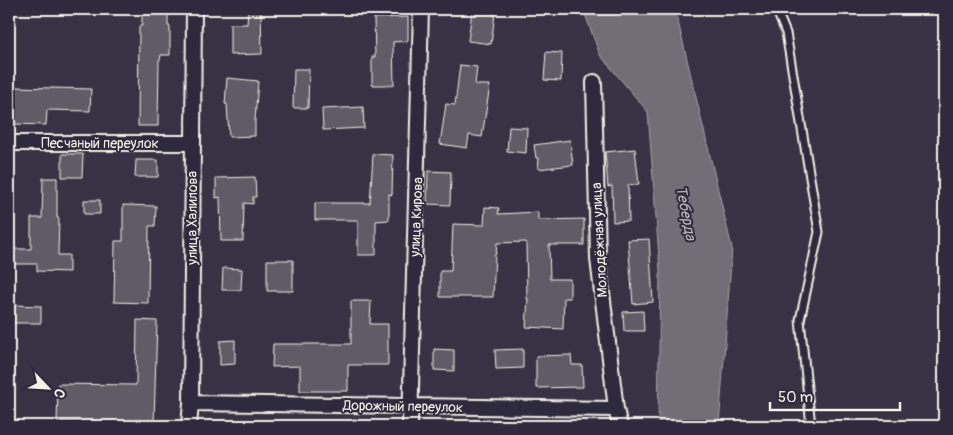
<svg xmlns="http://www.w3.org/2000/svg" width="953" height="435" viewBox="0 0 953 435" font-family="Pangolin,sans-serif">
	<style>
		.water { fill: #726e77; stroke: #a6a2a4 }
		.building { fill: #5f5c67; stroke: #f4f1e8 }
		.lines { fill: none; stroke-linecap: round; stroke-linejoin: round }
		.lane-casing { stroke: #f4f1e8; stroke-width: 11 }
		.street-casing { stroke: #f4f1e8; stroke-width: 18 }
		.lane { stroke: #2f2a3d; stroke-width: 7 }
		.street { stroke: #2f2a3d; stroke-width: 14 }
		.labels { text-anchor: middle; stroke-width: 4; stroke-linejoin: round; paint-order: stroke }
		.street-label { font-size: 14px; fill: #f4f1e8; stroke: #2f2a3d }
		.water-label { font-size: 15px; font-style: italic; fill: #bab6b5; stroke: #2f2a3d }
	</style>
	<rect width="100%" height="100%" fill="#373244"/>
	<filter id="ink" filterUnits="userSpaceOnUse"><feTurbulence type="fractalNoise" baseFrequency=".02" numOctaves="2"/><feDisplacementMap in="SourceGraphic" scale="10" xChannelSelector="R" yChannelSelector="G"/><feConvolveMatrix kernelMatrix="1 2 1 2 8 2 1 2 1" color-interpolation-filters="sRGB"/></filter>
	<g filter="url(#ink)">
		<path class="water" d="M583 9H675L732 248 719 426H658L660 271 648 112 600 55Z"/>
		<path class="building" d="M142 9H168V26H170V55H161L160 60H159L158 126H138L139 26H142Z
			M248 9H261L262 54 230 55V24H247Z
			M472 11 495 14 491 44 468 41Z
			M408 17V41L393 42 394 85H372V57H375L374 18Z
			M546 52 562 53 561 81 544 80Z
			M460 65 477 67 475 85H490L482 137 469 135 467 148 440 144 446 104 455 105Z
			M294 69H309L308 108H293Z
			M227 78 258 81 255 120V136L229 137 227 104H225Z
			M15 87 91 89 90 111 47 110 46 125 15 124Z
			M363 107 364 128 323 130 322 109Z
			M509 127 527 128 526 153 507 151Z
			M570 140 573 165 538 169 539 158H536L534 145Z
			M635 149 639 184 628 185 629 221 613 222 612 186 608 187 605 152Z
			M62 154H83L82 177H62Z
			M373 154 393 155 392 195 389 194V220L376 221V255H358V220H315V203H370Z
			M136 160H158V177H135Z
			M428 171 451 172 450 205 427 204Z
			M255 177 256 197H253V204L244 203 243 241H221L220 197 216 198V178Z
			M43 178H57V218H59L58 255H69V272L37 271V264H9V249H31V218H42Z
			M84 200H100V214H84Z
			M123 205 156 206 155 226H149L148 303 114 302 115 241H123Z
			M485 207 499 208 498 214 538 212V220L584 219V245H549L550 279H570V298H564L563 329 526 327 528 299H527L526 242 497 243 496 254H495L493 297H440V271H451L453 224 484 225Z
			M649 239 653 302 633 304 628 240Z
			M267 260H293V291H267Z
			M223 268 242 269 241 290H222Z
			M351 301H371L370 324H388V365H348V391H300V366L272 367 273 344H351Z
			M14 305 41 306V323H13Z
			M643 311 644 331H624L623 312Z
			M137 320 157 321 154 423 57 422 58 384 136 385Z
			M235 340V364L220 365V341Z
			M434 349 454 350V371L434 370Z
			M523 349V368L496 369 495 350Z
			M571 355 572 365H582L583 387 536 388V356Z"/>
		<g class="lines">
			<defs>
				<path id="lane" d="M776 9 786 33 819 232 800 320 811 426"/>
				<path id="street" d="M594 82 598 259 616 409 620 426
					M9 143H192
					M191 403 616 409
					M189 426 191 403 194 9
					M410 426 421 9"/>
			</defs>
			<use href="#lane" class="lane-casing"/>
			<use href="#street" class="street-casing"/>
			<use href="#lane" class="lane"/>
			<use href="#street" class="street"/>
		</g>
	</g>
	<g class="labels">
		<g class="street-label">
			<text x="100" y="148">Песчаный переулок</text>
			<text transform="translate(416 217) rotate(-88)" y="5">улица Кирова</text>
			<text transform="translate(192 218) rotate(-90)" y="5">улица Халилова</text>
			<text transform="translate(599 240) rotate(-93)" y="5">Молодёжная улица</text>
			<text transform="translate(403 406) rotate(1)" y="5">Дорожный переулок</text>
		</g>
		<g class="water-label">
			<text transform="translate(686 213) rotate(79)" y="5">Теберда</text>
		</g>
	</g>
	<rect width="953" height="435" fill="none" stroke="#2f2a3d" stroke-width="30"/>
	<rect x="15" y="15" width="923" height="405" fill="none" stroke="#f4f1e8" stroke-width="2" filter="url(#ink)"/>
	<g transform="translate(48 388) rotate(115)" stroke="#2f2a3d" stroke-width="4" paint-order="stroke">
	<path d="M0-4L9 19L0 12L-9 19Z" fill="#f4f1e8"/>
	<text y="-8" font-size="14" font-weight="bold" text-anchor="middle" fill="#f4f1e8">С</text>
	</g>
	<path d="M770 402v8h130v-8" fill="none" stroke="#f4f1e8" stroke-width="2.5"/>
	<text x="778" y="402" font-size="15" fill="#f4f1e8" stroke="#2f2a3d" stroke-width="4" paint-order="stroke">50 m</text>
</svg>
